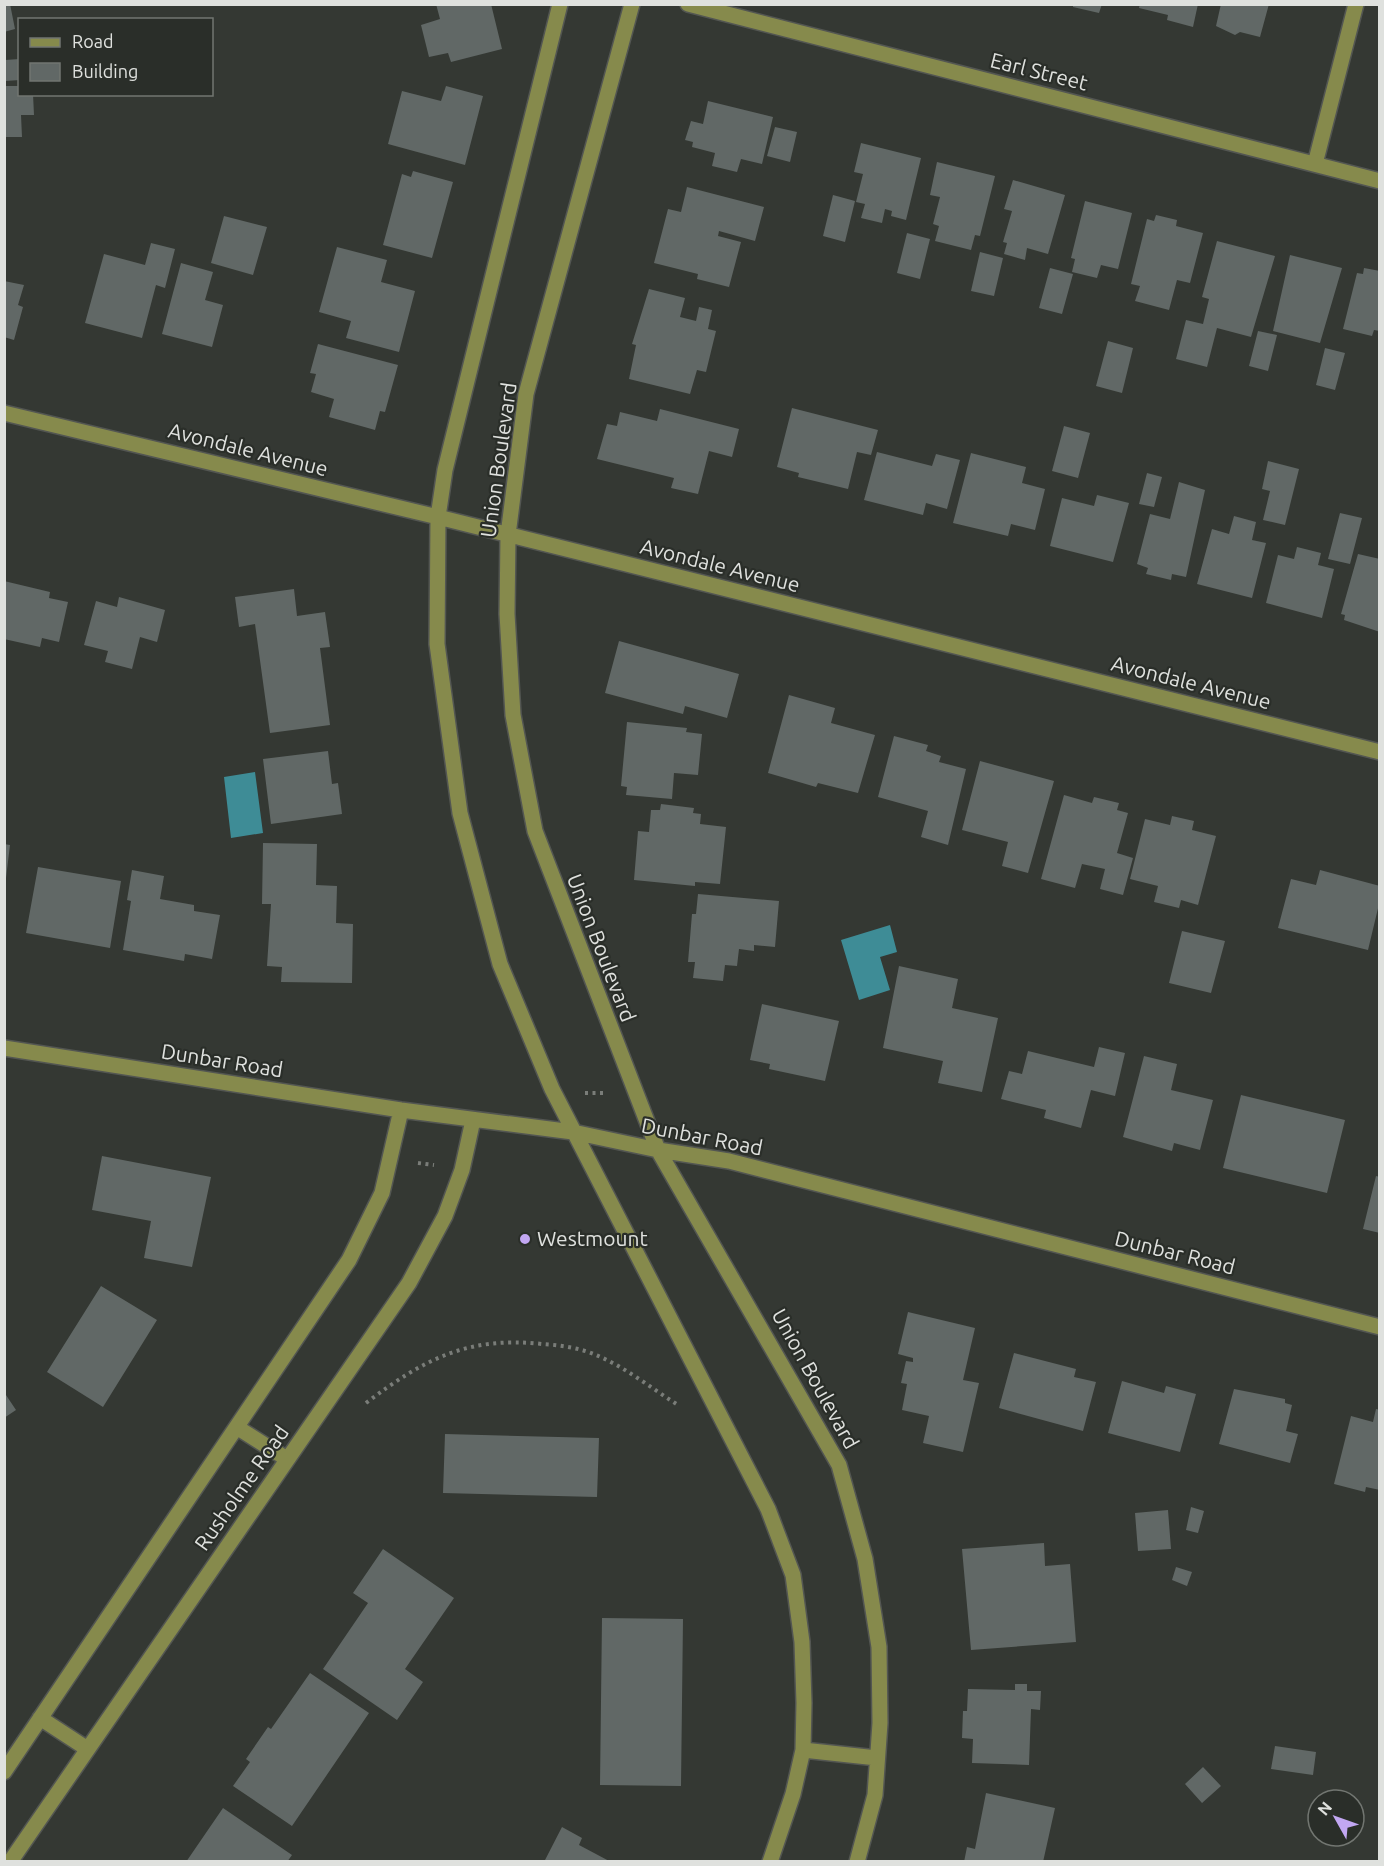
<svg xmlns="http://www.w3.org/2000/svg" width="1384" height="1866" viewBox="0 0 1384 1866" font-family="Ubuntu,sans-serif">
	<style>
		.water { fill: #3e8c96 }
		.building { fill: #616866 }
		.lines { fill: none; stroke-linecap: round; stroke-linejoin: round }
		.minor-casing { stroke: #535652; stroke-width: 18 }
		.path { stroke: #7a7d79; stroke-width: 4; stroke-dasharray: 3 4.5; stroke-linecap: butt }
		.minor { stroke: #868a4c; stroke-width: 15 }
		.poi-dot { fill: #c2a7f2; stroke: #2a2e29; stroke-width: 2 }
		.labels { text-anchor: middle; stroke-width: 4.5; stroke-linejoin: round; paint-order: stroke }
		.street-label { font-size: 21px; fill: #dfe1de; stroke: #2a2e29 }
		.poi-label { font-size: 21px; fill: #dfe1de; stroke: #2a2e29; text-anchor: start }
	</style>
	<rect width="100%" height="100%" fill="#343833"/>
	<path class="water" d="M255 772 263 833 231 838 224 777Z
		M890 925 897 952 880 957 890 990 859 1000 841 940Z"/>
	<path class="building" d="M4 4H10L15 29 4 32Z
		M436 4H491L502 49 451 62 448 53 429 57 421 25 440 19Z
		M1073 4H1102L1099 13 1073 7Z
		M1140 4H1198L1193 27 1167 20 1168 15 1139 8Z
		M1221 4H1269L1260 37 1240 32 1235 35 1216 26Z
		M20 59V80L5 81V60Z
		M4 86H20V94H33L34 115H21L22 137H4Z
		M446 86 483 96 465 165 388 144 402 91 441 101Z
		M708 101 773 117 762 164 741 159 737 172 712 166 715 153 692 147 693 142 685 140 691 121 703 124Z
		M775 127 797 132 790 162 767 156Z
		M861 143 921 158 906 220 891 216 892 211 885 209 882 223 861 218 865 204 856 202 863 174 854 172Z
		M937 162 995 176 980 236 975 235 971 250 935 241 939 226 933 224 940 197 930 195Z
		M413 171 453 182 432 258 383 245 402 174 411 177Z
		M1013 180 1065 195 1048 254 1027 248 1025 260 1004 254 1007 243 1003 242 1012 211 1004 209Z
		M687 187 764 207 755 241 719 231 718 236 741 242 729 287 697 279 698 274 654 263 668 209 681 212Z
		M833 195 855 201 845 242 823 236Z
		M1085 201 1132 213 1118 269 1101 265 1097 278 1072 272 1075 259 1071 258Z
		M1156 215 1177 220 1176 226 1203 233 1190 283 1177 280 1169 310 1135 301 1140 286 1131 284 1147 219 1154 221Z
		M224 216 267 227 253 275 211 263Z
		M907 233 930 239 920 279 897 273Z
		M1217 241 1275 256 1251 337 1217 328 1207 367 1176 359 1186 320 1203 324 1209 299 1202 297Z
		M151 243 175 249 165 288 156 285 142 338 85 323 104 254 145 265Z
		M337 247 387 260 381 282 415 291 399 352 346 338 351 321 319 312Z
		M980 252 1003 258 994 296 971 291Z
		M1290 255 1342 268 1320 343 1273 331Z
		M181 263 213 272 205 300 223 305 212 347 162 334Z
		M1050 268 1073 274 1062 314 1039 308Z
		M1364 268 1380 271V331L1374 330 1372 336 1343 329 1357 273 1363 274Z
		M4 281 24 285 18 305 23 307 14 340 4 337Z
		M649 289 685 298 680 317 696 321 699 307 712 310 708 329 716 331 706 372 697 370 690 394 629 379 636 345 632 344Z
		M1258 331 1277 335 1268 371 1249 366Z
		M1108 341 1133 348 1122 393 1096 386Z
		M318 344 398 365 385 412 380 411 375 430 329 417 334 399 311 392 316 374 310 373Z
		M1325 348 1345 353 1335 390 1316 385Z
		M792 408 878 430 871 455 857 452 848 489 798 477 799 473 777 467Z
		M660 409 739 429 732 457 709 451 698 494 671 488 674 478 597 459 607 424 617 426 620 412 657 421Z
		M1064 426 1090 433 1078 478 1052 471Z
		M877 452 932 466 936 454 960 460 947 509 926 503 923 515 864 500Z
		M971 453 1026 467 1022 483 1045 489 1035 530 1011 524 1008 536 953 523Z
		M1268 461 1299 469 1285 525 1263 520 1270 491 1262 489Z
		M1147 473 1162 477 1154 507 1139 504Z
		M1179 482 1205 490 1186 577 1172 574 1171 580 1146 574 1148 568 1137 564 1150 514 1170 519Z
		M1097 495 1129 503 1113 562 1050 546 1062 498 1094 506Z
		M1340 513 1362 518 1350 564 1328 559Z
		M1234 516 1256 522 1252 540 1266 543 1252 598 1197 584 1212 529 1229 534Z
		M1297 547 1321 553 1318 565 1334 569 1322 618 1266 603 1278 555 1294 559Z
		M1358 554 1380 559V632L1344 620 1345 615 1341 614Z
		M4 581 50 592 49 598 68 602 59 642 42 638 40 647 4 639Z
		M294 589 297 616 325 612 330 647 320 648 330 725 270 733 255 624 239 627 235 597Z
		M119 597 165 610 157 642 140 637 132 669 105 662 108 651 84 645 96 601 117 607Z
		M619 641 739 674 727 718 685 706 683 714 605 693Z
		M789 695 835 708 831 723 875 735 858 793 818 783 816 787 768 773Z
		M627 722 687 728 686 732 702 734 698 775 674 773 672 799 626 795 627 787 621 786Z
		M894 736 928 745 926 751 941 756 939 762 966 769 948 845 921 837 928 811 878 797Z
		M328 751 332 784 338 783 342 814 271 824 263 759Z
		M980 761 1054 781 1028 873 1002 866 1008 842 962 830Z
		M1064 795 1092 803 1094 797 1119 803 1117 810 1128 813 1117 853 1133 858 1123 895 1100 889 1105 869 1082 864 1075 888 1041 879Z
		M661 804 694 808 693 813 701 814 700 824 726 827 720 884 695 882V886L634 880 638 831 649 832 651 810H660Z
		M1172 816 1194 821 1192 830 1216 836 1198 905 1181 900 1179 908 1154 902 1158 886 1130 879 1145 819 1170 825Z
		M263 843 317 844 316 885 337 886 336 923 353 924 352 983 281 982 282 967 267 966 271 904H262Z
		M4 844 10 845 6 878H4Z
		M38 867 121 881 110 948 26 933Z
		M132 870 164 876 160 899 194 905V911L220 915 212 959 185 954 184 961 123 950 131 901 127 900Z
		M1320 870 1380 886V900L1368 950 1278 928 1291 879 1316 885Z
		M698 894 779 901 775 947 754 945V951L739 949 737 966 725 965 723 981 693 978 695 962H688L692 914H696Z
		M1182 931 1225 941 1211 993 1169 983Z
		M899 966 958 979 952 1008 998 1018 982 1092 938 1083 943 1061 883 1048Z
		M762 1004 839 1021 825 1081 769 1069 770 1064 750 1060Z
		M1099 1047 1125 1053 1115 1096 1091 1090 1081 1128 1044 1118 1046 1110 1001 1099 1009 1071 1022 1074 1028 1051 1094 1067Z
		M1144 1056 1177 1064 1171 1090 1213 1100 1200 1150 1174 1143 1172 1151 1123 1137Z
		M1241 1095 1345 1120 1327 1193 1223 1168Z
		M102 1156 211 1177 192 1267 144 1258 151 1221 92 1210Z
		M1376 1176 1380 1177V1233L1363 1229Z
		M101 1286 157 1320 103 1407 47 1372Z
		M908 1312 975 1328 963 1380 979 1383 963 1452 923 1443 929 1416 902 1410 907 1384 901 1383 906 1361 913 1362V1358L898 1354Z
		M1014 1353 1076 1369 1074 1377 1096 1382 1083 1431 999 1408Z
		M1122 1381 1164 1393 1166 1386 1196 1394 1180 1452 1108 1433Z
		M1234 1389 1285 1399V1403L1292 1405 1286 1431 1298 1434 1290 1463 1219 1444Z
		M4 1392 16 1410 4 1418Z
		M1376 1409 1380 1410V1490L1366 1487 1365 1492 1334 1484 1351 1416 1373 1422Z
		M445 1434 599 1438 597 1497 443 1493Z
		M1191 1507 1204 1511 1198 1533 1186 1530Z
		M1168 1510 1171 1549 1138 1551 1135 1513Z
		M1044 1543 1045 1566 1070 1564 1076 1642 971 1650 962 1549Z
		M383 1549 454 1598 405 1669 423 1682 397 1720 323 1669 368 1603 353 1593Z
		M1176 1567 1192 1572 1187 1586 1172 1580Z
		M602 1618 683 1619 681 1786 600 1785Z
		M310 1673 369 1713 292 1826 233 1786 250 1762 246 1759 268 1727 271 1729Z
		M1015 1684H1027V1691H1041L1040 1710 1031 1709 1029 1765 972 1763 973 1739 962 1738 963 1711H967L968 1689 1015 1690Z
		M1275 1746 1316 1752 1313 1775 1271 1769Z
		M1203 1767 1221 1786 1202 1803 1185 1784Z
		M986 1793 1055 1808 1043 1862H964L967 1847 975 1849Z
		M223 1808 292 1855 287 1862H186Z
		M562 1827 582 1838 579 1845 611 1862H544Z"/>
	<g class="lines">
		<defs>
			<path id="minor" d="M560 4 445 470 438 517 437 644 460 813 500 964 552 1089 768 1509 793 1575 802 1642 804 1703 803 1750 793 1794 770 1862
				M632 4 526 394 508 535 507 614 513 715 535 831 658 1150 839 1465 865 1559 879 1647 880 1723 875 1795 857 1862
				M688 4 1380 181
				M1315 164 1356 4
				M4 413 438 517 1380 752
				M4 1048 401 1110 573 1132 658 1150 729 1161 1380 1327
				M238 1428 287 1459
				M40 1718 86 1748
				M803 1750 877 1758
				M4 1772 349 1260 382 1193 401 1110
				M10 1862 409 1283 445 1216 462 1170 473 1120"/>
		</defs>
		<use href="#minor" class="minor-casing"/>
		<path class="path" d="M585 1093H605
			M418 1163 434 1165
			M366 1403C424 1359 468 1336 542 1344 560 1345 580 1348 596 1355 625 1367 651 1388 678 1405"/>
		<use href="#minor" class="minor"/>
	</g>
	<circle class="poi-dot" cx="525" cy="1239" r="6"/>
	<g class="labels">
		<g class="street-label">
			<text transform="translate(1039 72) rotate(14)" y="7">Earl Street</text>
			<text transform="translate(248 450) rotate(14)" y="7">Avondale Avenue</text>
			<text transform="translate(499 460) rotate(-82)" y="7">Union Boulevard</text>
			<text transform="translate(720 566) rotate(14)" y="7">Avondale Avenue</text>
			<text transform="translate(1191 683) rotate(14)" y="7">Avondale Avenue</text>
			<text transform="translate(601 948) rotate(69)" y="7">Union Boulevard</text>
			<text transform="translate(222 1061) rotate(9)" y="7">Dunbar Road</text>
			<text transform="translate(702 1137) rotate(11)" y="7">Dunbar Road</text>
			<text transform="translate(1175 1253) rotate(14)" y="7">Dunbar Road</text>
			<text transform="translate(815 1379) rotate(61)" y="7">Union Boulevard</text>
			<text transform="translate(242 1488) rotate(-55)" y="7">Rusholme Road</text>
		</g>
		<g class="poi-label">
			<text x="537" y="1246">Westmount</text>
		</g>
	</g>
	<rect width="1384" height="1866" fill="none" stroke="#dfe1de" stroke-width="12"/>
	<rect x="18" y="18" width="195" height="78" fill="#2a2e29" stroke="#727671" stroke-width="1.5"/>
	<rect x="30" y="38" width="30" height="9" fill="#868a4c" stroke="#727671" stroke-width="1.5"/>
	<text x="72" y="48" font-size="18" fill="#dfe1de">Road</text>
	<rect x="30" y="63" width="30" height="18" fill="#616866" stroke="#727671" stroke-width="1.5"/>
	<text x="72" y="78" font-size="18" fill="#dfe1de">Building</text>
	<g transform="translate(1336 1818) rotate(310)"><circle r="28" fill="#2a2e29" stroke="#727671" stroke-width="1.5"/>
	<path d="M0-4.5L10 22L0 15L-10 22Z" fill="#c2a7f2"/>
	<text y="-9" font-size="16" font-weight="bold" text-anchor="middle" fill="#dfe1de">N</text>
	</g>
</svg>
